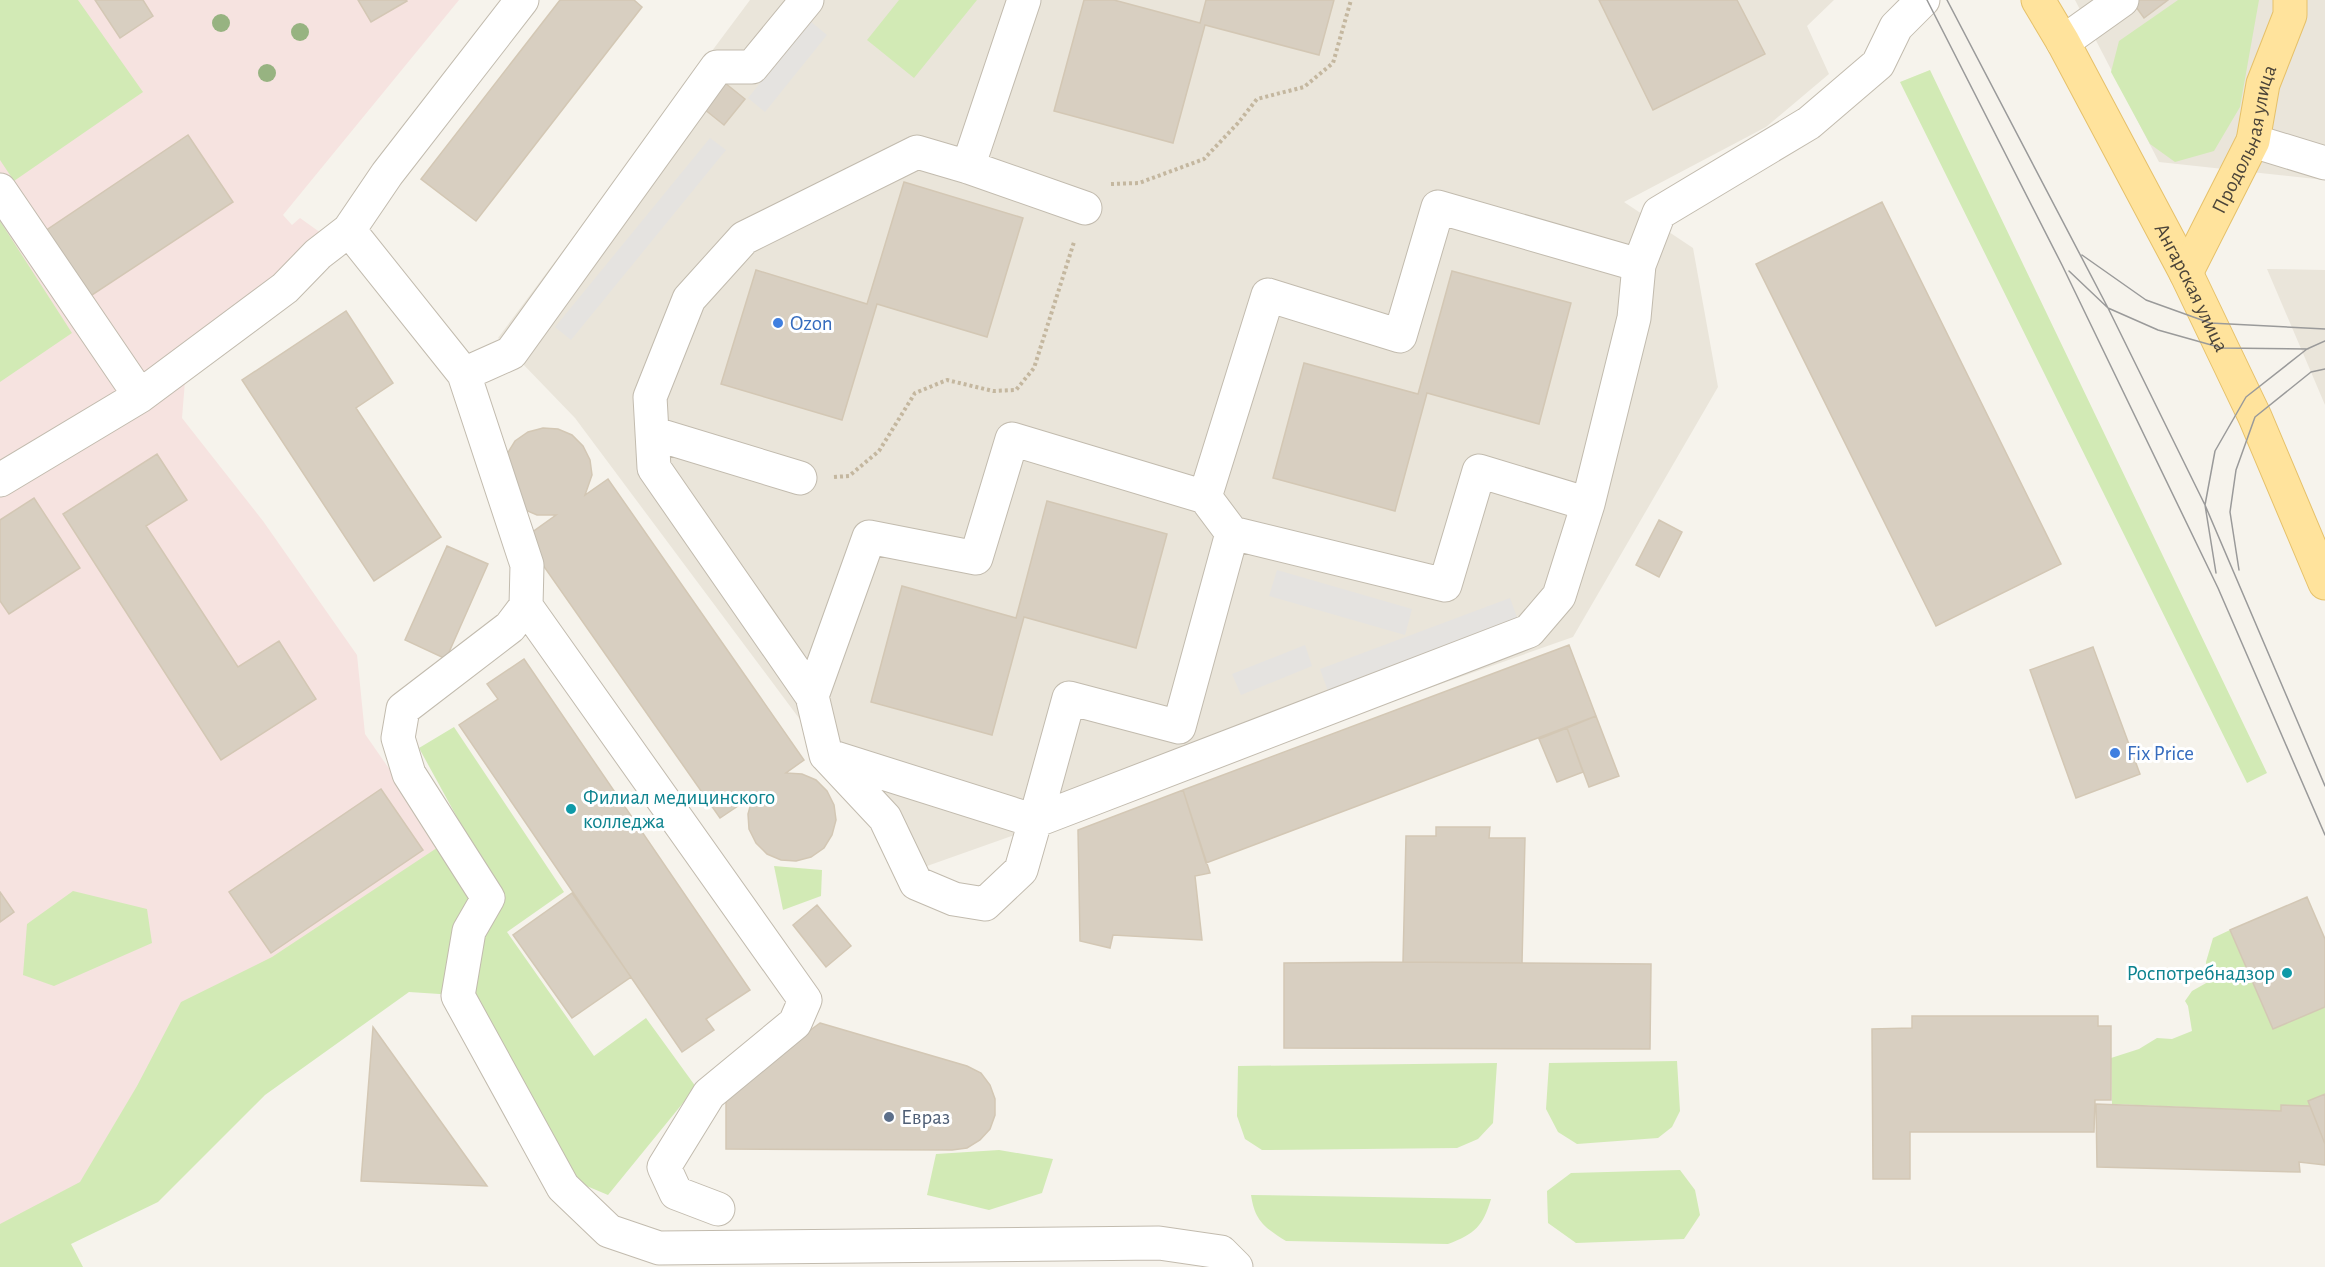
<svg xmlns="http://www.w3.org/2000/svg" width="2325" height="1267" viewBox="0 0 2325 1267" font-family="'Alegreya Sans',sans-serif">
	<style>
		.residential { fill: #eae5da }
		.medical { fill: #f6e3e0 }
		.green { fill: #d2eab5 }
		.parking { fill: #e5e3e0 }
		.building { fill: #d8cfc1; stroke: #d3c7b4; stroke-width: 1.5 }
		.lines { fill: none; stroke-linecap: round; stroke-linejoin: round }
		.minor-casing { stroke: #c2bbae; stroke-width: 35 }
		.major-casing { stroke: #e6c16a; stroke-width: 35 }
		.path { stroke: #c4b79f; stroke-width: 4; stroke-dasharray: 3 3; stroke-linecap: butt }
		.minor { stroke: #fff; stroke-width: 33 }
		.major { stroke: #ffe39c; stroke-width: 33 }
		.tram { stroke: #9a9a9a; stroke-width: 1.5 }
		.tree { fill: #97b381 }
		.shop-dot { fill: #3f7fe0; stroke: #fff; stroke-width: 2 }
		.culture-dot { fill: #0f9aa8; stroke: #fff; stroke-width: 2 }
		.service-dot { fill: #5c6f8a; stroke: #fff; stroke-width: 2 }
		.labels { text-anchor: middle; stroke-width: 6; stroke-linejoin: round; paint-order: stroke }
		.street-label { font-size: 21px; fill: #4b4439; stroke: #fff }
		.shop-label { font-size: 21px; fill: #366cbe; stroke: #fff; text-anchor: start }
		.culture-label { font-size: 21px; fill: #0d838f; stroke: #fff; text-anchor: start }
		.service-label { font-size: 21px; fill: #4e5e75; stroke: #fff; text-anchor: start }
	</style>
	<rect width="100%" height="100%" fill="#f6f3ec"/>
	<path class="residential" d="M750 0H1834L1807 26 1829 74 1766 127 1624 202 1693 248 1718 387 1573 637 913 871 575 418 498 338Z
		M2075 0H2325V180L2159 162Z
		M2267 269 2325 270V405L2311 372Z"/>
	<path class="medical" d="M0 0H459L283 215 292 225 300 218 342 248 185 381 182 418 263 521 357 655 365 734 481 901 0 1267Z"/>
	<path class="green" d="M0 0H78L143 92 14 181 0 160Z
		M899 0H977L914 78 867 40Z
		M2178 0H2259L2240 107 2214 151 2175 162 2150 144 2111 72 2119 41Z
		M1930 70 2267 773 2247 783 1900 82Z
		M0 221 72 333 0 382Z
		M454 727 564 892 507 932 594 1056 646 1018 696 1087 608 1195 570 1179 470 996 409 992 265 1095 158 1202 71 1244 83 1267H0V1224L80 1182 137 1086 181 1002 272 957 464 830 419 748Z
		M774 866 822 870 821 896 783 910Z
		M73 891 147 909 152 943 54 986 23 975 27 924Z
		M2230 930 2273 1029 2325 1007V1099L2310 1106 2281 1111 2112 1104 2111 1058 2139 1049 2157 1038 2172 1039 2192 1031 2188 1006 2185 1001 2192 991 2208 982 2206 962 2213 938Z
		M1677 1061 1680 1111 1672 1127 1658 1138 1577 1144 1558 1132 1546 1109 1549 1063Z
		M1497 1063 1493 1123 1478 1139 1457 1148 1262 1150 1245 1139 1237 1116 1238 1066Z
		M999 1150 1053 1159 1042 1193 989 1210 927 1195 936 1154Z
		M1680 1170 1695 1190 1700 1215 1684 1239 1576 1243 1548 1223 1547 1191 1571 1173Z
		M1251 1195 1491 1199C1483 1226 1475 1234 1448 1244L1286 1241C1264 1227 1255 1221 1251 1195Z"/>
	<path class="parking" d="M810 21 827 35 765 112 748 98Z
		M710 138 726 150 571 340 555 327Z
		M1277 570 1412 609 1405 635 1269 596Z
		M1510 598 1519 623 1329 694 1320 669Z
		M1305 645 1312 666 1241 695 1232 674Z"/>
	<path class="building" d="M95 0H143L153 16 120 38Z
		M358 0H406L407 1 371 22Z
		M560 0H634L642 7 476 221 421 179Z
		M1084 0H1114L1200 23 1206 0H1334L1319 55 1205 25 1173 143 1054 111Z
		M1599 0H1737L1765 54 1653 110Z
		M2131 0H2168L2144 18Z
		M725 83 745 99 724 125 704 109Z
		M188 135 233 202 89 297 45 231Z
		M904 182 1023 218 987 337 877 304 842 420 721 384 756 270 867 304Z
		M1882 202 2061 564 1936 626 1756 264Z
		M1452 271 1571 303 1539 424 1427 393 1395 511 1273 478 1304 363 1418 394Z
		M346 311 393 383 356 408 441 537 374 581 242 380Z
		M543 428 558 429 572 435 583 446 590 460 592 475 585 495 608 479 804 760 786 773 802 774 816 780 827 791 834 805 836 820 832 835 824 848 811 857 796 861 781 860 767 854 756 843 749 829 748 814 753 796 720 818 524 538 556 515H537L523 509 507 454 515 441 528 432Z
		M157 454 187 500 146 526 238 667 279 641 316 699 221 760 63 514Z
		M34 498 80 568 9 614 0 601V520Z
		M1047 501 1167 534 1136 648 1024 617 992 735 871 702 902 586 1016 618Z
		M1659 520 1682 532 1659 577 1636 565Z
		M447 546 488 564 446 659 405 640Z
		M1569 645 1596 716 1206 863 1183 790Z
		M2093 647 2140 774 2076 798 2030 670Z
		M524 659 750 990 706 1019 714 1030 682 1052 459 725 498 699 487 684Z
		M1596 716 1619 776 1589 787 1567 728Z
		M1567 728 1583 772 1557 782 1539 739Z
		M381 789 423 850 271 953 229 892Z
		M1183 790 1210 873 1195 876 1202 940 1113 935 1110 948 1080 941 1078 830Z
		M1436 827H1490L1489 838H1525L1522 963 1403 962 1406 836H1436Z
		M0 892 14 912 0 922Z
		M572 893 631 977 572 1018 513 935Z
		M2307 897 2325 939V1007L2273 1029 2230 930Z
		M817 905 851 946 826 967 793 925Z
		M1403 962 1651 964 1650 1049 1284 1048V963Z
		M1912 1016H2098V1026H2111V1100H2095L2094 1132H1910V1179H1873L1872 1029 1912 1028Z
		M820 1023 967 1066 981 1073 990 1085 995 1099V1115L990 1129 980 1140 967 1148 952 1150 726 1149V1092Z
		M373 1027 487 1186 361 1181Z
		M2325 1094V1144L2308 1101Z
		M2096 1104 2281 1111V1105L2310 1106 2325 1144V1165L2299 1162 2300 1172 2097 1167Z"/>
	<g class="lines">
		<defs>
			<path id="minor" d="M2063 42 2122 0
				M2253 141 2325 163
				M968 167 1024 0
				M0 190 140 396
				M1085 208 968 167 917 152 744 238 689 299 650 397 654 468 812 696 826 755 1035 821 1069 698 1179 727 1232 533
				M349 230 464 374 527 565 526 606 510 627 403 709 398 738 409 774 488 898 469 931 458 996 563 1187 609 1231 659 1248 1159 1243 1221 1252 1236 1267
				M1639 265 1438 207 1400 336 1268 295 1205 497 1232 533 1445 585 1479 471 1588 504 1634 318 1639 265 1659 213 1809 123 1878 64 1896 27 1923 0
				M464 374 511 353 717 67H752L807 0
				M652 433 800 478
				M0 480 140 396 285 288 318 254 349 230 387 174 522 0
				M526 606 805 1000 795 1023 709 1094 664 1167 676 1193 718 1209
				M812 696 869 537 976 558 1012 439 1205 497
				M827 756 885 818 916 883 954 899 985 904 1021 870 1035 821 1529 631 1559 596 1588 504"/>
			<g id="major">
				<path id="s1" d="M2038 0 2063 42 2186 273 2255 417 2325 583"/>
				<path id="s2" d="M2186 273 2253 141 2263 84 2290 15V0"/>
			</g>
		</defs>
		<use href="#minor" class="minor-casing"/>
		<use href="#major" class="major-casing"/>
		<path class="path" d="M1111 184 1139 183 1204 159 1238 123 1257 99 1304 87 1333 63 1351 0
			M834 477 849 476 879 451 915 393 947 380 993 391 1016 390 1034 368 1074 242"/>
		<use href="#minor" class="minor"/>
		<use href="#major" class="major"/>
		<path class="tram" d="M1927 0 2062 265 2218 588 2325 835
			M1947 0 2108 308 2205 505 2325 786
			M2082 255 2146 300 2210 323 2325 329
			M2069 271 2108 308 2158 330 2222 348 2308 349
			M2239 570 2230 512 2236 470 2255 417 2311 372 2325 369
			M2216 573 2205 505 2215 451 2246 397 2307 349 2325 341"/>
	</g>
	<g class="tree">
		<circle cx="221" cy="23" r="9"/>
		<circle cx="300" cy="32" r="9"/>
		<circle cx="267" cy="73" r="9"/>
	</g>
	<g class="shop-dot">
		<circle cx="778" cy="323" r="6"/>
		<circle cx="2115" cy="753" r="6"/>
	</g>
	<g class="culture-dot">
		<circle cx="571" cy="809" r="6"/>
		<circle cx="2287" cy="973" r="6"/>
	</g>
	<circle class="service-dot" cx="889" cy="1117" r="6"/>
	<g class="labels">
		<g class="street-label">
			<text dy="7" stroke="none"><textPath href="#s2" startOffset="147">Продольная улица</textPath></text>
			<text dy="7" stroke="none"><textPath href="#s1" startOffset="326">Ангарская улица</textPath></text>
		</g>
		<g class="shop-label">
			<text x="790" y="330">Ozon</text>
			<text x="2127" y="760">Fix Price</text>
		</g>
		<g class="culture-label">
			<text x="583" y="804">Филиал медицинского<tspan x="583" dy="24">колледжа</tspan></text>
			<text x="2275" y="980" text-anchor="end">Роспотребнадзор</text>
		</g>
		<g class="service-label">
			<text x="901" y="1124">Евраз</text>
		</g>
	</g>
</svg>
